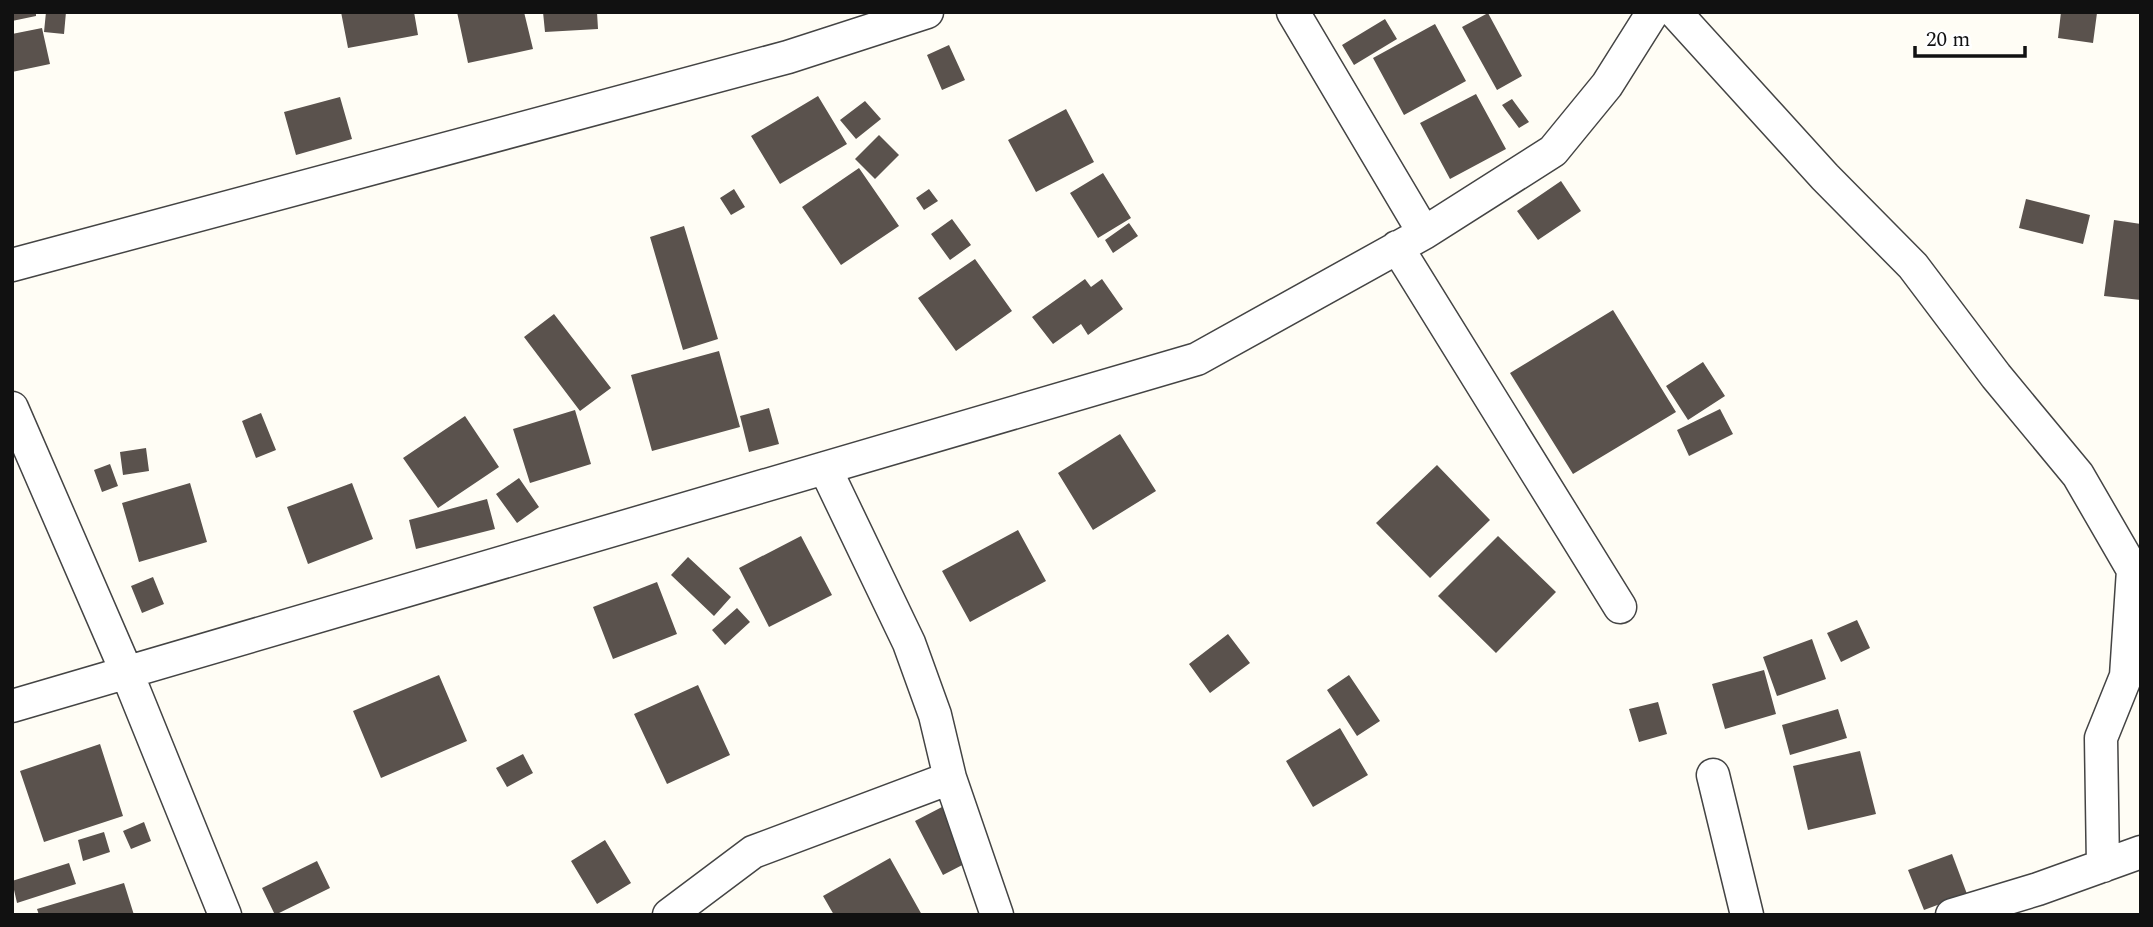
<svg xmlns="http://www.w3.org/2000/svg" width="2153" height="927" viewBox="0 0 2153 927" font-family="Spectral,serif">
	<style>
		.building { fill: #5a524d }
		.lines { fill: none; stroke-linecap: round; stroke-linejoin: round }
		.street-casing { stroke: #444; stroke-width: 35 }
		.street { stroke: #fff; stroke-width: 32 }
	</style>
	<rect width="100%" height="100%" fill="#fffdf5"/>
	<path class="building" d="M12 12H36V16L12 21Z
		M46 12H66L64 34 44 32Z
		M341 12H414L418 35 348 48Z
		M457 12H524L533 49 468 63Z
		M543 12H597L598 29 545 32Z
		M2061 12 2097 13 2093 43 2058 38Z
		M1488 13 1522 76 1497 90 1462 27Z
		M1385 19 1397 39 1354 65 1342 45Z
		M1435 24 1466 81 1404 115 1373 58Z
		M42 28 50 64 12 72V34Z
		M949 45 965 80 942 90 927 55Z
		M1476 94 1506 149 1450 179 1420 123Z
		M818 96 847 144 780 184 751 136Z
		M340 97 352 139 296 155 284 112Z
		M1512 99 1529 122 1519 128 1502 105Z
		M865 101 881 119 856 139 840 120Z
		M1066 109 1094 162 1036 192 1008 140Z
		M879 135 899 155 875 179 855 159Z
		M859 168 899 226 841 265 802 207Z
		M1103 173 1131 218 1098 238 1070 193Z
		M1561 181 1581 211 1538 240 1517 211Z
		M734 189 745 207 731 215 720 198Z
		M929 189 938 201 924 210 916 198Z
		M2026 199 2090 215 2083 244 2019 228Z
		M952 219 971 245 950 260 931 234Z
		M2114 220 2141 224V300L2104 296Z
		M1129 223 1138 236 1113 253 1105 240Z
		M684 226 718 339 683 350 650 237Z
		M975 259 1012 311 956 351 918 298Z
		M1085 279 1091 287 1102 279 1123 309 1088 335 1081 324 1053 344 1032 317Z
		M1613 310 1676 412 1573 474 1510 373Z
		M554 314 611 388 580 411 524 337Z
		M719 351 740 427 652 451 631 375Z
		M1703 362 1725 396 1688 420 1666 386Z
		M769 408 779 444 749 452 740 416Z
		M1720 409 1733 434 1689 456 1677 430Z
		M575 410 591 464 530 483 513 429Z
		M261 413 276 450 256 458 242 421Z
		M465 416 499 467 438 508 403 458Z
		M1120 434 1156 491 1093 530 1058 473Z
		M146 448 149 471 123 475 120 452Z
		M110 464 118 486 102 492 94 470Z
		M1437 465 1490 520 1430 578 1376 523Z
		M519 478 539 507 517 523 496 494Z
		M190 483 207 542 139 562 122 503Z
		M352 483 373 539 308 564 287 507Z
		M487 499 495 529 416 549 409 520Z
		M1018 530 1046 581 970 622 942 571Z
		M801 536 832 595 769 627 739 568Z
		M1498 536 1556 592 1496 653 1438 596Z
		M688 557 731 597 714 616 671 575Z
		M153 577 164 604 142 613 131 586Z
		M657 582 677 634 613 659 593 607Z
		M737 608 750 622 725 645 712 630Z
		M1857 620 1870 648 1841 662 1827 633Z
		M1228 634 1250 663 1210 693 1189 664Z
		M1812 639 1826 679 1777 696 1763 657Z
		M1764 670 1776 714 1725 729 1712 684Z
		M439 675 467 741 381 778 353 711Z
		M1349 675 1380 721 1357 736 1327 690Z
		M698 685 730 755 667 784 634 714Z
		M1658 702 1667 734 1639 742 1629 709Z
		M1838 709 1847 738 1790 755 1782 725Z
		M1340 728 1368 775 1313 807 1286 761Z
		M100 744 123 816 44 842 20 771Z
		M1860 751 1876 814 1808 830 1793 766Z
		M523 754 533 773 507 787 496 768Z
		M942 807 970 861 943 875 915 821Z
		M144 822 151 841 131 849 123 831Z
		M104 832 110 852 83 861 78 840Z
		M605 840 631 883 597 904 571 861Z
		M1952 854 1967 894 1924 910 1908 870Z
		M890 858 922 915H834L823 896Z
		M317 861 330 888 275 915 262 888Z
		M69 863 76 884 17 903 12 881Z
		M124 883 134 915H39L37 909Z"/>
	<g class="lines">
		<defs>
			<path id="street" d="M1293 12 1424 233
				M1675 12 1825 177 1913 266 1996 376 2078 475 2133 570 2126 676 2101 738 2103 866
				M1397 247 1620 607
				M12 265 788 57 927 12
				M12 408 127 673 225 915
				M825 468 909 643 935 715 950 778 997 915
				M12 706 1197 359 1424 233 1553 151 1607 85 1653 12
				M1713 775 1747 915
				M669 915 753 852 950 778
				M1952 915 2038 889 2141 852"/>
		</defs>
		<use href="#street" class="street-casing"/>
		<use href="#street" class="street"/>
	</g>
	<rect width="2153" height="927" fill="none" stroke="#111111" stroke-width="28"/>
	<path d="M1915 46v10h110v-10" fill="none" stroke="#111111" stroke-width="3.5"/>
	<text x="1926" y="46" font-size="21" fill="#111111" stroke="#ffffff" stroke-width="5" paint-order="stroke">20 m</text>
</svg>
